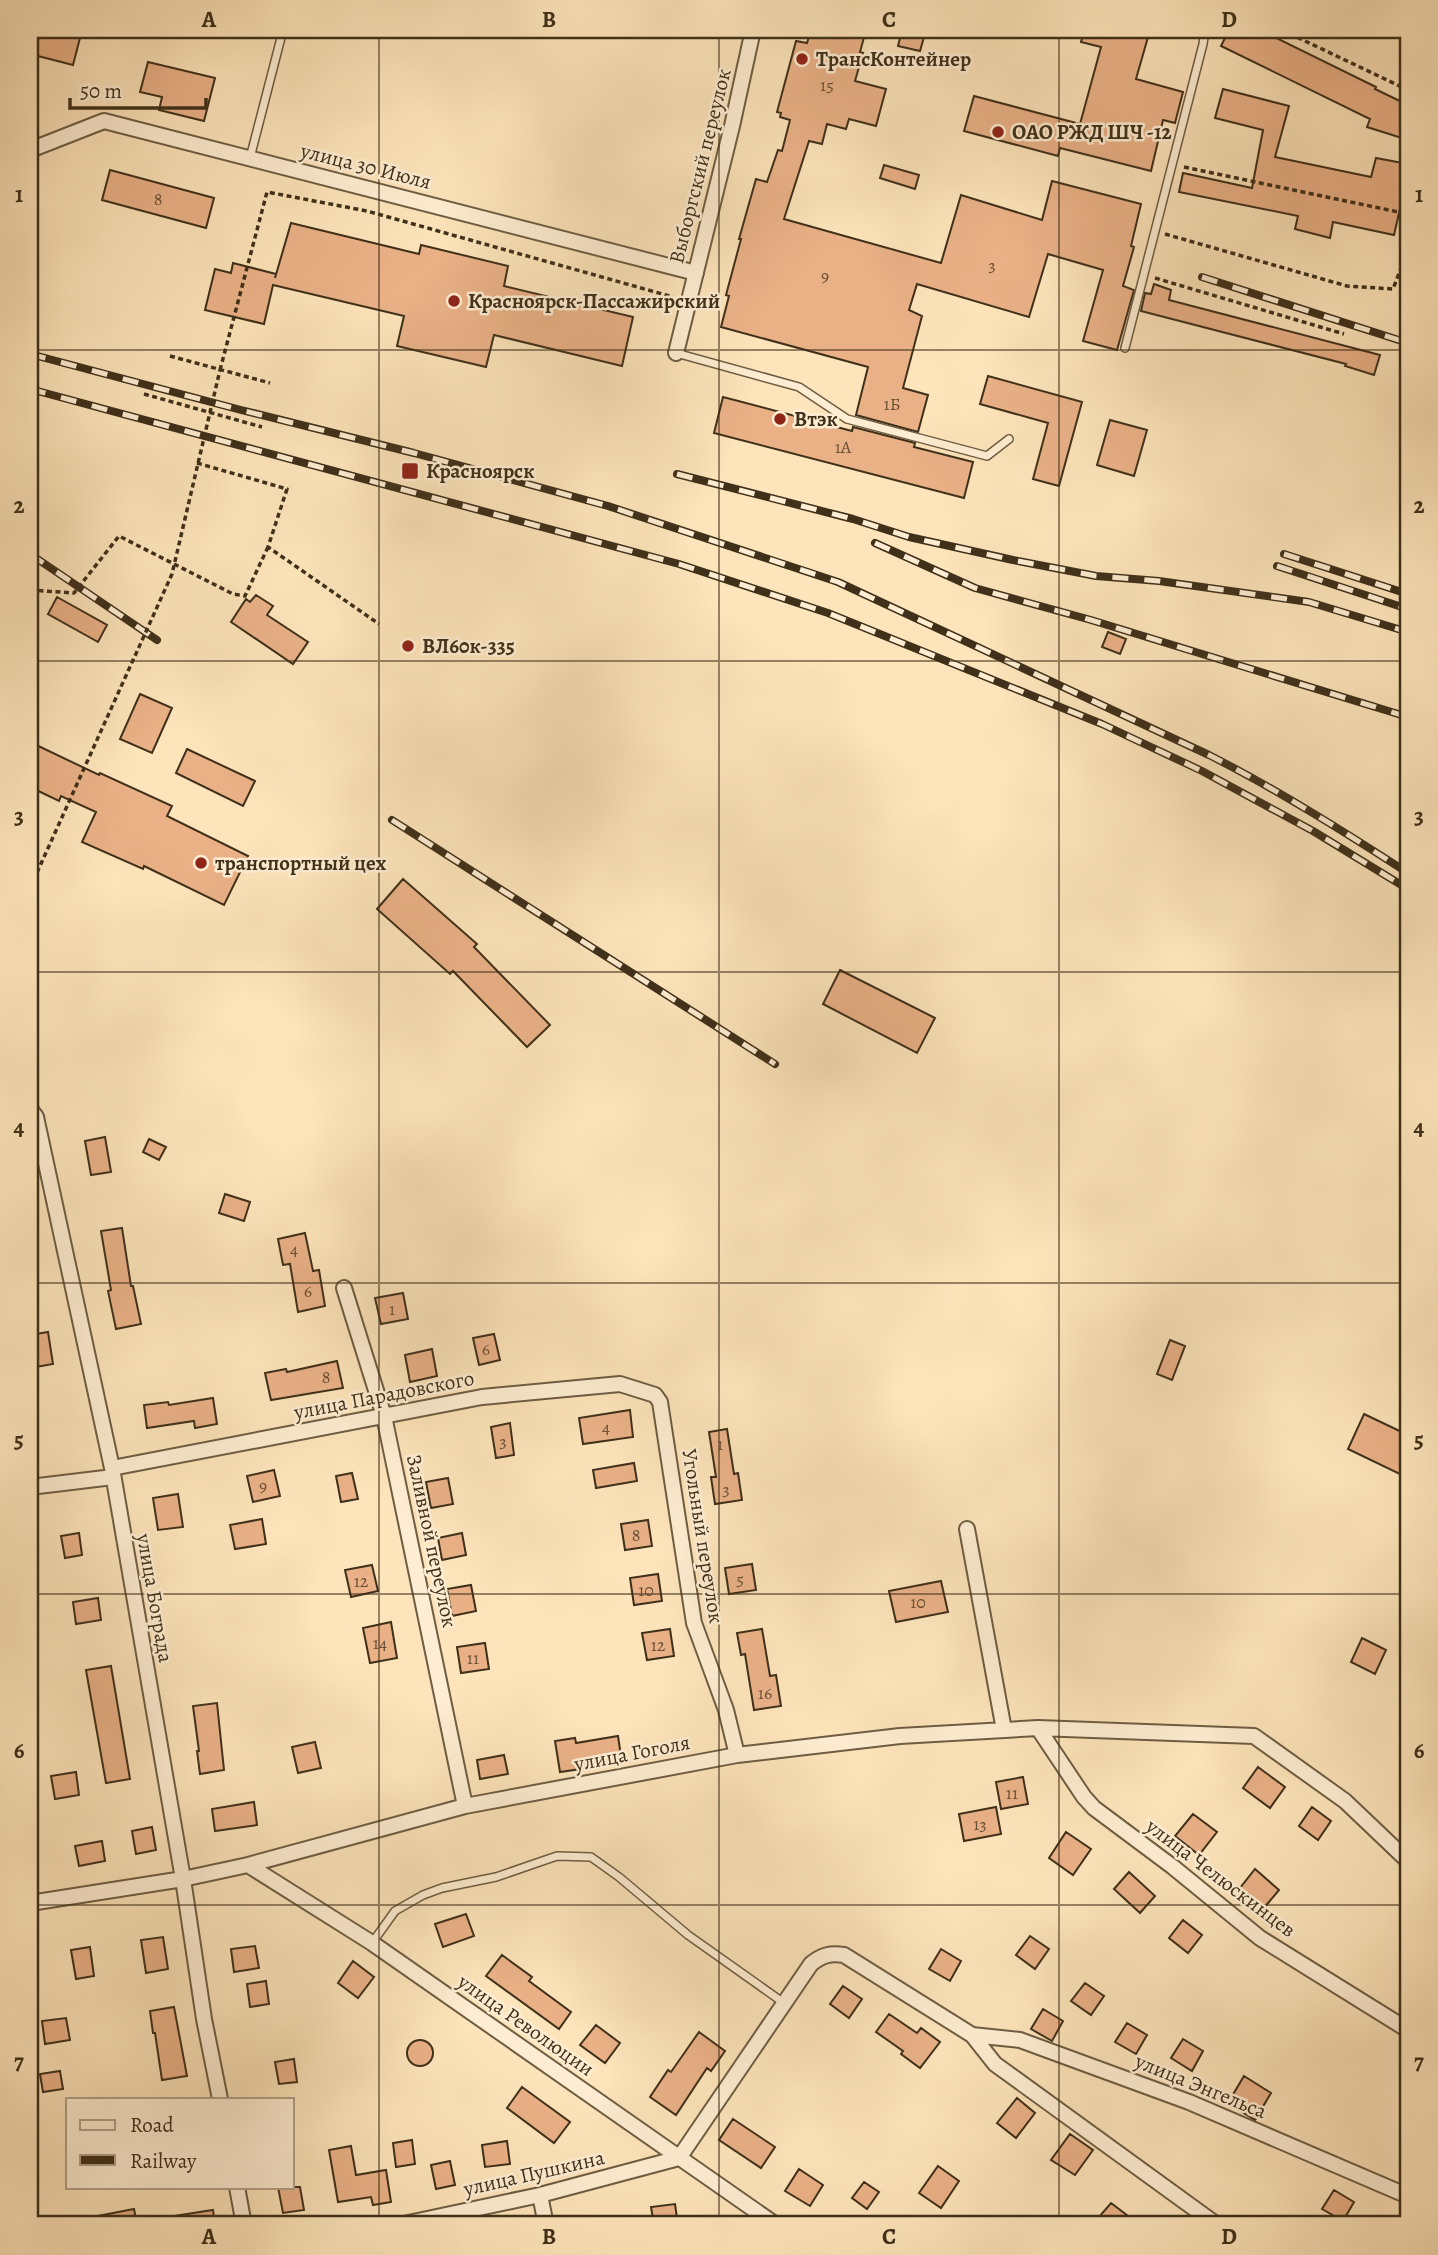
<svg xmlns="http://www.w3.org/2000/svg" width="1438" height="2255" viewBox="0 0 1438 2255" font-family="Alegreya,serif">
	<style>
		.building { fill: #eab187; stroke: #3f301a; stroke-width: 2 }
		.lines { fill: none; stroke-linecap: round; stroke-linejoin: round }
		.lane-casing { stroke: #6e5d42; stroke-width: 10 }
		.street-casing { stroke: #6e5d42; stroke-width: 18 }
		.path { stroke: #3f301a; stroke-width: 3.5; stroke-dasharray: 5 3.5; stroke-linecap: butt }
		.lane { stroke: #feedd2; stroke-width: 7 }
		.street { stroke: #feedd2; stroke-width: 14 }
		.rail-casing { stroke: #3f301a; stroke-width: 8 }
		.rail { stroke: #feedd2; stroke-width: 5; stroke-dasharray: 16; stroke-linecap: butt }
		.path-bridge { stroke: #3f301a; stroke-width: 3.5; stroke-dasharray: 5 3.5; stroke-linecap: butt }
		.grid { fill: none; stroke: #3f301a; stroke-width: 2; stroke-opacity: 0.55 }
		.poi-dot { fill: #8f2418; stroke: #feedd2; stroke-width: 2.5 }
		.labels { text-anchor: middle; stroke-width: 5; stroke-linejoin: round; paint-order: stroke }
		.number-label { font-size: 18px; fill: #6a5035 }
		.poi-label { font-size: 21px; font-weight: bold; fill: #3f301a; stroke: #feedd2; text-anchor: start }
		.street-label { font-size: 21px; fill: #3f301a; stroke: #feedd2 }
		.neatline { fill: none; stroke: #3f301a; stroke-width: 2.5 }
		.grid-label { font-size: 23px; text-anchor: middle; font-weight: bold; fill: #3f301a }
	</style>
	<rect width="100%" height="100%" fill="#fde4ba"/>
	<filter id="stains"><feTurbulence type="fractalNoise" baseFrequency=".00286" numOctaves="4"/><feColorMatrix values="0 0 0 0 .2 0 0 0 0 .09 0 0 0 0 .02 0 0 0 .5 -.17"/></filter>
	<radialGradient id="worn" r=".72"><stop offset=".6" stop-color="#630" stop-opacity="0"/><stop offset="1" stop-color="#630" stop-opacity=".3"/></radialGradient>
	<path class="building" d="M41 30H82L73 65 34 55Z
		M811 30H866L860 52 863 53 855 81 886 89 876 126 849 119 846 129 827 124 822 144 809 141 784 219 941 263 961 195 1042 220 1052 181 1141 204 1131 246 1134 247 1123 286 1134 290 1117 350 1083 341 1103 270 1048 254 1029 317 917 284 909 310 922 316 903 388 928 395 918 432 856 415 868 367 721 327 729 296 726 295 741 239H739L756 179 767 182 778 150 782 151 790 120 780 117 781 113 777 112 796 41 807 43Z
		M902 30H926L920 51 898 46Z
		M1084 30H1150L1136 79 1183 92 1175 123 1163 120 1151 171 1060 148 1058 156 964 131 974 96 1080 124 1101 47 1081 42Z
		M1229 30H1260L1376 87 1375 89 1408 105V140L1367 127 1370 119 1221 46Z
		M148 62 215 78 204 121 159 110 162 97 140 92Z
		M1223 89 1289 106 1275 157 1371 177 1376 158 1408 164V202L1402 200 1394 235 1333 222 1330 238 1295 229 1298 216 1179 192 1183 173 1252 188 1263 130 1215 118Z
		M884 165 919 175 915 189 880 178Z
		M110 170 214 198 206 228 102 200Z
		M291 223 419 254 421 245 508 266 504 286 633 317 622 366 494 335 486 367 397 346 404 316 273 285 264 324 205 310 215 269 231 273 233 263 276 274 275 278Z
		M1154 284 1171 290 1169 300 1380 355 1374 375 1345 366 1346 364 1141 311 1145 293 1151 294Z
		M988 376 1082 402 1059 486 1033 479 1048 423 980 404Z
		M723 397 852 431 853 427 915 443 914 447 973 462 964 498 714 433Z
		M1110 420 1147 430 1134 476 1097 465Z
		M256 595 273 606 267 615 308 642 293 664 231 622 246 599 250 602Z
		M57 597 107 625 98 642 48 614Z
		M1108 632 1126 639 1120 654 1102 647Z
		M140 694 172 708 152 753 120 739Z
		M30 742 99 775 100 773 172 806 167 816 248 856 224 905 144 866 143 869 82 842 96 812 61 796 59 801 30 787Z
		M187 749 255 781 243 806 176 773Z
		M403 879 477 944 474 947 550 1025 527 1047 453 971 450 974 377 909Z
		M840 970 935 1018 917 1053 823 1004Z
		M105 1137 111 1172 91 1175 85 1141Z
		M149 1139 166 1147 159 1160 143 1152Z
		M225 1194 250 1202 244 1221 219 1213Z
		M122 1228 131 1286H133L141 1324 116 1329 108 1291 111 1290 101 1231Z
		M305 1233 313 1271 319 1270 325 1306 298 1312 290 1264 283 1265 278 1239Z
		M403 1293 408 1319 381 1324 375 1298Z
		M48 1332 53 1364 30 1368V1335Z
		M494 1334 500 1360 479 1365 473 1338Z
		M1170 1340 1185 1346 1172 1380 1157 1374Z
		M432 1349 437 1376 410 1382 405 1355Z
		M337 1361 343 1388 271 1400 265 1373 286 1369 287 1372Z
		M213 1398 217 1424 195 1428 194 1421 147 1428 144 1405 168 1402 169 1405Z
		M630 1410 633 1437 583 1444 579 1418Z
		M1364 1414 1408 1435V1478L1348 1449Z
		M510 1423 514 1455 496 1458 491 1427Z
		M727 1429 734 1474 738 1473 742 1500 715 1504 711 1477H716L709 1432Z
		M634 1463 637 1481 596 1488 593 1470Z
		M274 1470 280 1496 253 1502 247 1476Z
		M352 1473 358 1499 341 1502 336 1476Z
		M448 1478 453 1504 431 1508 426 1482Z
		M178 1494 183 1527 158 1530 153 1498Z
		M262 1519 266 1544 235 1549 230 1525Z
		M648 1520 652 1546 625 1550 621 1524Z
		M79 1533 82 1555 65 1558 61 1536Z
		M462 1533 466 1555 442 1560 438 1538Z
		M752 1564 756 1590 729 1594 725 1568Z
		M372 1565 378 1591 351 1597 345 1570Z
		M658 1574 662 1601 634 1605 630 1578Z
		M941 1581 948 1612 896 1622 889 1591Z
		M471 1585 476 1611 452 1616 447 1589Z
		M98 1598 101 1620 76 1624 73 1602Z
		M391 1622 397 1658 370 1663 363 1628Z
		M670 1629 674 1656 647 1660 642 1633Z
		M762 1629 770 1676 776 1675 781 1706 754 1710 745 1654 741 1655 737 1633Z
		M1362 1638 1386 1650 1375 1674 1351 1662Z
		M485 1643 489 1669 461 1673 457 1647Z
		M111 1666 130 1779 106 1783 86 1670Z
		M217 1703 224 1770 200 1774 197 1751H199L193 1706Z
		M618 1736 622 1763 560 1772 555 1741 575 1738 576 1743Z
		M315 1742 321 1768 298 1773 292 1747Z
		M504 1755 508 1774 480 1779 477 1760Z
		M1258 1767 1285 1787 1270 1808 1243 1788Z
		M76 1772 79 1795 55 1799 51 1776Z
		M1023 1777 1028 1804 1001 1809 996 1782Z
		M254 1802 257 1825 215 1831 212 1809Z
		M996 1807 1001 1834 964 1841 959 1814Z
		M1312 1807 1331 1821 1318 1840 1299 1826Z
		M1193 1814 1217 1832 1199 1855 1175 1836Z
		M152 1827 156 1850 136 1854 132 1831Z
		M1066 1832 1091 1849 1073 1875 1049 1858Z
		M102 1841 105 1861 79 1866 75 1846Z
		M1255 1869 1279 1890 1264 1908 1240 1888Z
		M1129 1872 1155 1896 1140 1913 1114 1889Z
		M466 1914 474 1936 443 1947 435 1924Z
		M1183 1920 1202 1935 1188 1953 1169 1938Z
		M1030 1936 1049 1949 1035 1969 1016 1955Z
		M163 1937 168 1969 146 1973 141 1940Z
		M255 1946 259 1968 234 1972 231 1949Z
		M90 1947 94 1976 76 1979 71 1950Z
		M941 1949 961 1961 950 1981 929 1969Z
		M502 1955 532 1977 529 1981 571 2012 559 2029 486 1976Z
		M353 1961 374 1977 358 1998 338 1983Z
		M266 1981 269 2004 250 2007 247 1984Z
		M1085 1983 1104 1996 1091 2015 1071 2001Z
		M843 1986 862 1999 849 2018 830 2004Z
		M174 2007 187 2076 162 2080 155 2033H153L150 2011Z
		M1043 2009 1063 2021 1052 2041 1031 2029Z
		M889 2014 917 2033 921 2028 940 2042 920 2068 901 2054 903 2051 876 2032Z
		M66 2018 70 2040 45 2044 42 2021Z
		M1127 2023 1147 2035 1136 2054 1115 2042Z
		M596 2025 620 2043 605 2063 580 2045Z
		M699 2032 725 2051 711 2071 707 2068 676 2115 650 2097 668 2070 671 2072Z
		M1183 2039 1203 2051 1192 2071 1171 2058Z
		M407 2053a13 13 0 1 1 26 0a13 13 0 1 1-26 0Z
		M294 2059 297 2082 279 2084 275 2062Z
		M60 2071 63 2089 43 2092 40 2074Z
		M1244 2076 1271 2093 1255 2120 1228 2103Z
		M522 2087 570 2122 554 2143 507 2108Z
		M1017 2098 1035 2113 1016 2138 997 2123Z
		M733 2119 775 2147 761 2168 719 2140Z
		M1070 2134 1093 2150 1075 2175 1051 2160Z
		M412 2140 415 2164 396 2167 393 2143Z
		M507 2141 510 2164 485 2167 482 2145Z
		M351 2146 356 2175 386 2170 391 2202 373 2205 371 2197 338 2202 329 2150Z
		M450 2161 455 2185 436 2189 431 2165Z
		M938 2166 959 2181 941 2208 919 2193Z
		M799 2169 823 2185 810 2206 785 2191Z
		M864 2182 879 2192 867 2209 852 2198Z
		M278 2187H300L304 2210 283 2213Z
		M1334 2190 1354 2202 1343 2221 1322 2209Z
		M1111 2203 1140 2225H1092Z
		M675 2204 678 2225H654L651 2207Z
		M134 2209 137 2225H88L87 2218Z
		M213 2210 215 2225H167V2217Z"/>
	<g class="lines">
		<defs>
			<path id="lane" d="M250 158 283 30
				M1125 348 1203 44 1205 30
				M676 353 799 387 847 419 987 456 1009 439
				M372 1943 395 1911 423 1895 442 1888 496 1877 557 1856 591 1857 619 1877 688 1935 784 2003"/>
			<path id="street" d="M30 150 104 121 696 273
				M676 353 732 126 753 30
				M30 1109 36 1117 112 1468 183 1879 204 2019 220 2099
				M344 1288 384 1416 465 1806
				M112 1468 482 1397 620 1384 655 1395 660 1402 694 1623 726 1710 737 1755
				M30 1487 113 1477
				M967 1529 1004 1730
				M1038 1728 1084 1797 1094 1808 1173 1867 1260 1938 1408 2030
				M248 1865 372 1943 776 2225
				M30 1903 183 1879 248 1865 465 1806 737 1755 900 1736 1038 1728 1254 1736 1345 1801 1408 1861
				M972 2035 1020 2040 1189 2102 1408 2196
				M237 2187 244 2225
				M540 2195 546 2225
				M399 2225 540 2195 679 2158 811 1964C822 1955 830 1953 844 1955L972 2035 995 2064 1217 2225"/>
		</defs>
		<use href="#lane" class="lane-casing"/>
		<use href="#street" class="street-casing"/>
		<path class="path" d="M1282 30 1408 90
			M1184 167 1408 214
			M1165 234 1347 286 1393 289 1408 250
			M1155 278 1344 334
			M170 356 270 383
			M220 370 267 192 367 211 673 297
			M144 394 262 427
			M197 463 287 489 268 547 379 624
			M30 590 74 593 119 536 233 594 245 596 268 547"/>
		<use href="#lane" class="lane"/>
		<use href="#street" class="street"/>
		<defs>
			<path id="rail" d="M1202 277 1408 343
				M30 354 241 410 414 453 608 506 838 582 1209 755C1278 790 1343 831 1408 873
				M30 389 679 564 828 613 1102 724 1202 771 1313 831 1408 889
				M677 474 853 519 909 537 1013 560 1096 576 1159 581 1309 602 1408 632
				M875 543 975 588 1091 620 1408 717
				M30 554 157 640
				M1284 554 1408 594
				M1277 566 1408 609
				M392 820 775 1064"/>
		</defs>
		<use href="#rail" class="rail-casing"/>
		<use href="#rail" class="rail"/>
		<path class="path-bridge" d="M30 888 172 574 220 370"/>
	</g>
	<path class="grid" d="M379 30V2225M719 30V2225M1059 30V2225M30 350H1408M30 661H1408M30 972H1408M30 1283H1408M30 1594H1408M30 1905H1408"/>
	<g class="poi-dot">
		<circle cx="802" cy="59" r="7"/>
		<circle cx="998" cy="132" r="7"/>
		<circle cx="454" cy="301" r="7"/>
		<circle cx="780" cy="419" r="7"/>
		<rect x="401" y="462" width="18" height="18" rx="3.5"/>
		<circle cx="408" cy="646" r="7"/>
		<circle cx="201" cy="863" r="7"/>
	</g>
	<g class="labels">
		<g class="number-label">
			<text x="827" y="91">15</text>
			<text x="158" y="205">8</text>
			<text x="992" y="271">3</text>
			<text x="825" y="282">9</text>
			<text x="892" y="410">1Б</text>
			<text x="843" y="453">1А</text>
			<text x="294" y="1255">4</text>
			<text x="308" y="1297">6</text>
			<text x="392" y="1315">1</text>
			<text x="486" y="1355">6</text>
			<text x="326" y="1383">8</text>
			<text x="606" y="1433">4</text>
			<text x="503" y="1447">3</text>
			<text x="720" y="1450">1</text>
			<text x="263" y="1492">9</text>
			<text x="726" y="1495">3</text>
			<text x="636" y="1541">8</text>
			<text x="740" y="1585">5</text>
			<text x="361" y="1587">12</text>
			<text x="646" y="1596">10</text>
			<text x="918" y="1608">10</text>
			<text x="380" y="1649">14</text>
			<text x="658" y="1651">12</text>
			<text x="473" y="1664">11</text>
			<text x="765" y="1699">16</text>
			<text x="1012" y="1799">11</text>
			<text x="980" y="1830">13</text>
		</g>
		<g class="poi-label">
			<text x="816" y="66">ТрансКонтейнер</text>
			<text x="1012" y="139">ОАО РЖД ШЧ -12</text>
			<text x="468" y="308">Красноярск-Пассажирский</text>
			<text x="794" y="426">Втэк</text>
			<text x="426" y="478">Красноярск</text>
			<text x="422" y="653">ВЛ60к-335</text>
			<text x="215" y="870">транспортный цех</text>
		</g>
		<g class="street-label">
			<text transform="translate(366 166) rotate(14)" y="7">улица 30 Июля</text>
			<text transform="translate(700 166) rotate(-76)" y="7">Выборгский переулок</text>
			<text transform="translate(384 1395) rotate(-11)" y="7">улица Парадовского</text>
			<text transform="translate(703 1536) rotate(81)" y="7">Угольный переулок</text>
			<text transform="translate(432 1541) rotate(78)" y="7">Заливной переулок</text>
			<text transform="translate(155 1598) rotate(80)" y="7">улица Бограда</text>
			<text transform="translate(632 1753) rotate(-11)" y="7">улица Гоголя</text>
			<text transform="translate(1221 1878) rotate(37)" y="7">улица Челюскинцев</text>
			<text transform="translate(526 2025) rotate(35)" y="7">улица Революции</text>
			<text transform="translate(1201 2086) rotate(22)" y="7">улица Энгельса</text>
			<text transform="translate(534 2173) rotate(-13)" y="7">улица Пушкина</text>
		</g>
	</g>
	<rect width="1438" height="2255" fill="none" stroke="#fde4ba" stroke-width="77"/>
	<rect x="66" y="2098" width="228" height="91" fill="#feedd2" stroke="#b2a188" stroke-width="2"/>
	<rect x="80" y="2120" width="35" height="10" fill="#feedd2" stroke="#b2a188" stroke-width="2"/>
	<text x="130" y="2132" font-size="21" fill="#3f301a">Road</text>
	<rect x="80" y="2155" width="35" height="10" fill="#3f301a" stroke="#b2a188" stroke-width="2"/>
	<text x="130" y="2168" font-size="21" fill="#3f301a">Railway</text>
	<path d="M70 98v10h136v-10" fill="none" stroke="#3f301a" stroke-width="3.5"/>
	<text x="80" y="98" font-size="21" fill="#3f301a" stroke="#feedd2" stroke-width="5" paint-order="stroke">50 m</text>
	<rect x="38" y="38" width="1362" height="2178" class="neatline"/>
	<g class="grid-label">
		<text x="209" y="27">A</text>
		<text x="549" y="27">B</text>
		<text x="889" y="27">C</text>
		<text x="1229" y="27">D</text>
		<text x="19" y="202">1</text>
		<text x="1419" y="202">1</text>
		<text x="19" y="513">2</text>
		<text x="1419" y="513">2</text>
		<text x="19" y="824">3</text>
		<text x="1419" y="824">3</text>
		<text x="19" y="1135">4</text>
		<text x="1419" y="1135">4</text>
		<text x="19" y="1447">5</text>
		<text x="1419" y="1447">5</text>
		<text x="19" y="1758">6</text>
		<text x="1419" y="1758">6</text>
		<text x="19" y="2069">7</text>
		<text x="1419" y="2069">7</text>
		<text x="209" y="2244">A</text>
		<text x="549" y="2244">B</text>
		<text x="889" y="2244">C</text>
		<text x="1229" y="2244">D</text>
	</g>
	<rect width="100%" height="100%" filter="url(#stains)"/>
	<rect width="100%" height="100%" fill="url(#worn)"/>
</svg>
